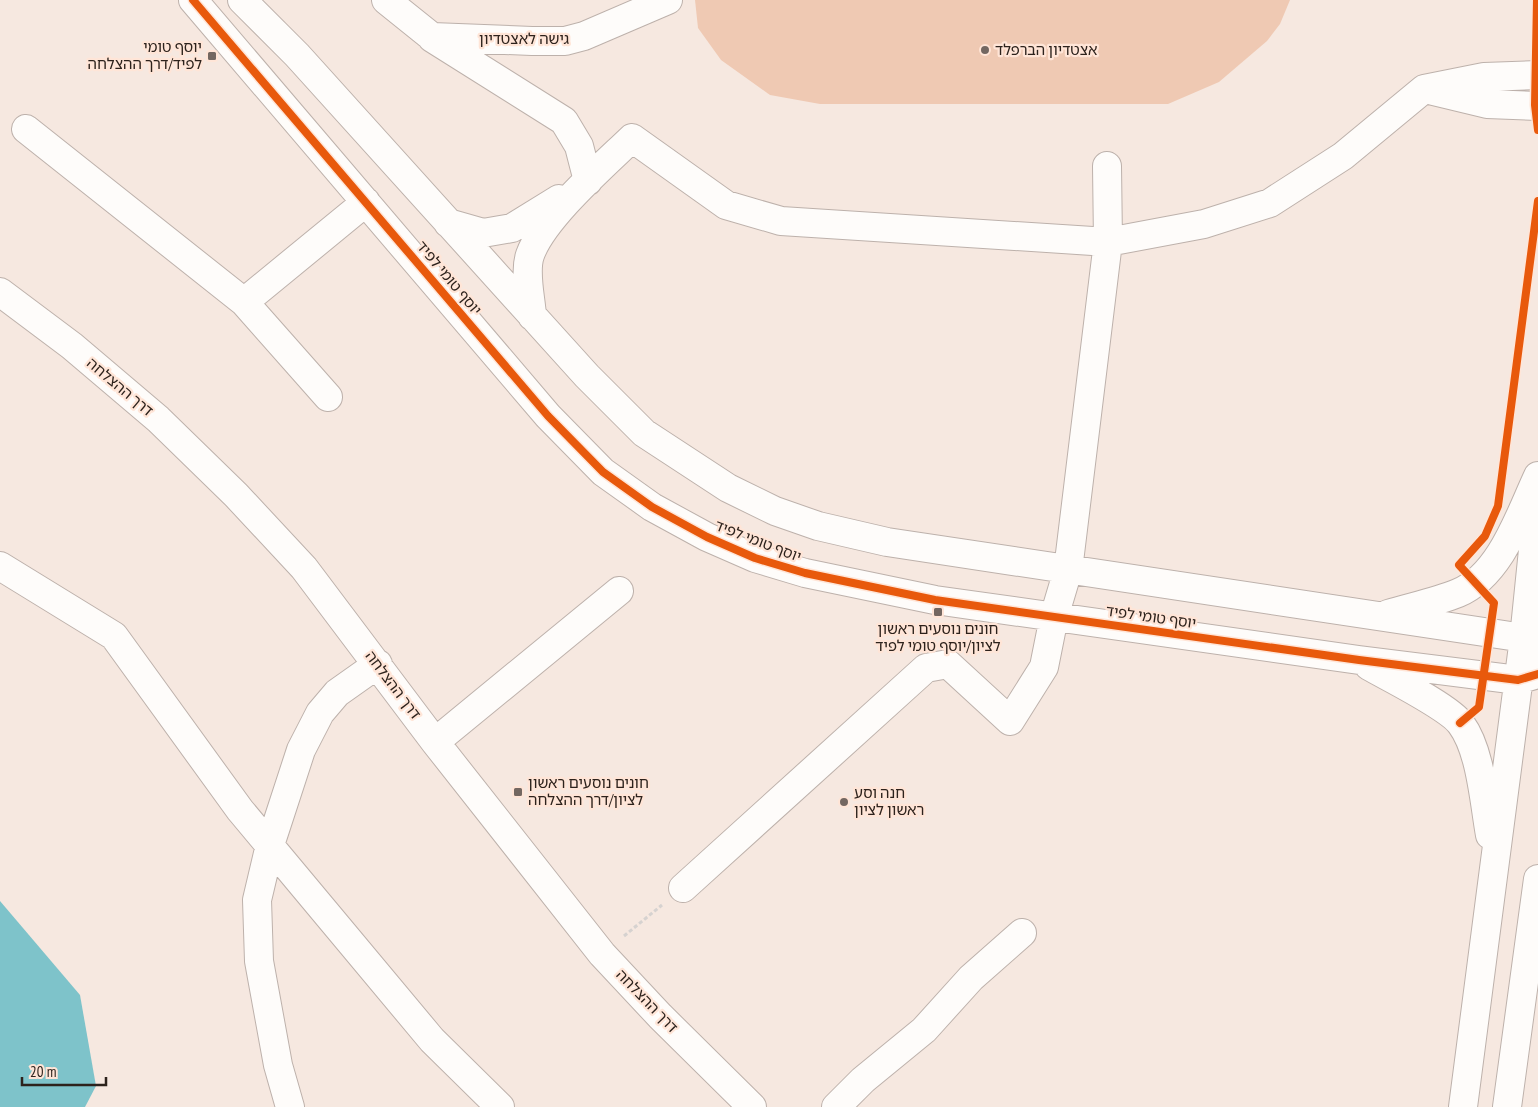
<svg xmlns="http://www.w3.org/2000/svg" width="1538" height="1107" viewBox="0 0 1538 1107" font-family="'PT Sans Narrow','Noto Sans Hebrew',sans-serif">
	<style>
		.green { fill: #efc9b3 }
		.water { fill: #7ec3ca }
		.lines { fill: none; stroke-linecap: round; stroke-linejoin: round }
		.minor-casing { stroke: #bdb1ab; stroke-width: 30 }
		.path { stroke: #d6d2d0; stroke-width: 3; stroke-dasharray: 4 2.5; stroke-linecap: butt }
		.minor { stroke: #fefcfa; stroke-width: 28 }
		.cycleway-casing { stroke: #ffe5d7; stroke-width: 11 }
		.cycleway { stroke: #e8590c; stroke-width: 8 }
		.poi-dot { fill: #736761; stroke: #ffe5d7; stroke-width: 2 }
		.labels { text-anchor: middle; stroke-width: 4.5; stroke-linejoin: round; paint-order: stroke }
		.street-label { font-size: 15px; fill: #2d221c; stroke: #ffe5d7 }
		.poi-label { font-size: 15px; fill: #2d221c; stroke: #ffe5d7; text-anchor: start }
	</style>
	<rect width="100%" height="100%" fill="#f6e8e0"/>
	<path class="green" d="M695 0H1290L1280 24 1267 41 1219 82 1168 104H820L770 95 721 60 698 28Z"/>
	<path class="water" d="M0 901 80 995 96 1086 85 1107H0Z"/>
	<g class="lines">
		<defs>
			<path id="minor" d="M193 0 548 416 603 472 652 507 707 537 755 558 805 573 935 600 1359 660 1518 680 1538 674
				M242 0 297 55 587 376 644 433 728 488 775 511 818 526 887 542 1524 638 1538 647
				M386 0 432 37 532 41H565L584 36 668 0
				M432 38 564 121 579 146 588 181
				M1433 91 1487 104 1538 106
				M26 129 244 302 328 397
				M448 223 483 233 512 228 559 199
				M0 292 72 346 158 419 236 495 304 568 435 742 602 954 660 1016 752 1107
				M244 302 366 202
				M532 316C531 298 524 272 530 255 543 218 603 166 632 138L726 205 781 221 1108 242 1204 224 1270 203 1343 156 1424 89 1484 77 1538 75
				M0 566 114 636 240 810 432 1040 500 1107
				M1388 614C1411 607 1436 602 1458 593 1501 575 1520 514 1538 476
				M1369 666C1390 678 1449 707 1461 724 1481 751 1484 802 1490 835
				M435 742 619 591
				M683 888 926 668 948 664 1010 721 1044 667 1054 617 1068 570 1108 242 1107 166
				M290 1107 278 1065 259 961 257 900 270 845 301 750 320 713 337 693 378 664
				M836 1107 863 1080 924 1030 971 978 1022 933
				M1463 1107 1524 638 1538 501
				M1507 1107 1538 879"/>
		</defs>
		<use href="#minor" class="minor-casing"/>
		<path class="path" d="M624 936 662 905"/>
		<use href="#minor" class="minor"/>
		<defs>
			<path id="cycleway" d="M193 0 548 416 603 472 652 507 707 537 755 558 805 573 935 600 1359 660 1518 680 1538 674
				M1537 0 1535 105 1538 130
				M1460 723 1479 707 1494 603 1459 565 1485 536 1498 506 1538 201"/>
		</defs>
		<use href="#cycleway" class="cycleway-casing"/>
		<use href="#cycleway" class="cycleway"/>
	</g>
	<g class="poi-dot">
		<circle cx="985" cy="50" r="5"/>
		<rect x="207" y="51" width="10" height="10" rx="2.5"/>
		<rect x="933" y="607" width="10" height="10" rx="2.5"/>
		<rect x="513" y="787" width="10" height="10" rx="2.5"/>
		<circle cx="844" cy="802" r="5"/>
	</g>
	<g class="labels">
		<g class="street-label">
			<text x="524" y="44">גישה לאצטדיון</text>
			<text transform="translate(449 278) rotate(50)" y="5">יוסף טומי לפיד</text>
			<text transform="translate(120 387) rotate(40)" y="5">דרך ההצלחה</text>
			<text transform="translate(758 541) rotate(21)" y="5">יוסף טומי לפיד</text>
			<text transform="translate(1151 617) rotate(8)" y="5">יוסף טומי לפיד</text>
			<text transform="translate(393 685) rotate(53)" y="5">דרך ההצלחה</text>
			<text transform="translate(647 1001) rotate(46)" y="5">דרך ההצלחה</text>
		</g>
		<g class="poi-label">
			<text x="202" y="52" text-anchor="end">יוסף טומי<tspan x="202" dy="17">לפיד/דרך ההצלחה</tspan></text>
			<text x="995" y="55">אצטדיון הברפלד</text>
			<text x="938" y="634" text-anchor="middle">חונים נוסעים ראשון<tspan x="938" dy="17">לציון/יוסף טומי לפיד</tspan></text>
			<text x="528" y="788">חונים נוסעים ראשון<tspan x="528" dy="17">לציון/דרך ההצלחה</tspan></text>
			<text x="854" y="798">חנה וסע<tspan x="854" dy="17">ראשון לציון</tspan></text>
		</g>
	</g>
	<path d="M22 1077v8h84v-8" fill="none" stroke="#2d221c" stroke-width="2.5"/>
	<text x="30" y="1077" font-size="15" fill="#2d221c" stroke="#ffe5d7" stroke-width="4" paint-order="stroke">20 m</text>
</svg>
